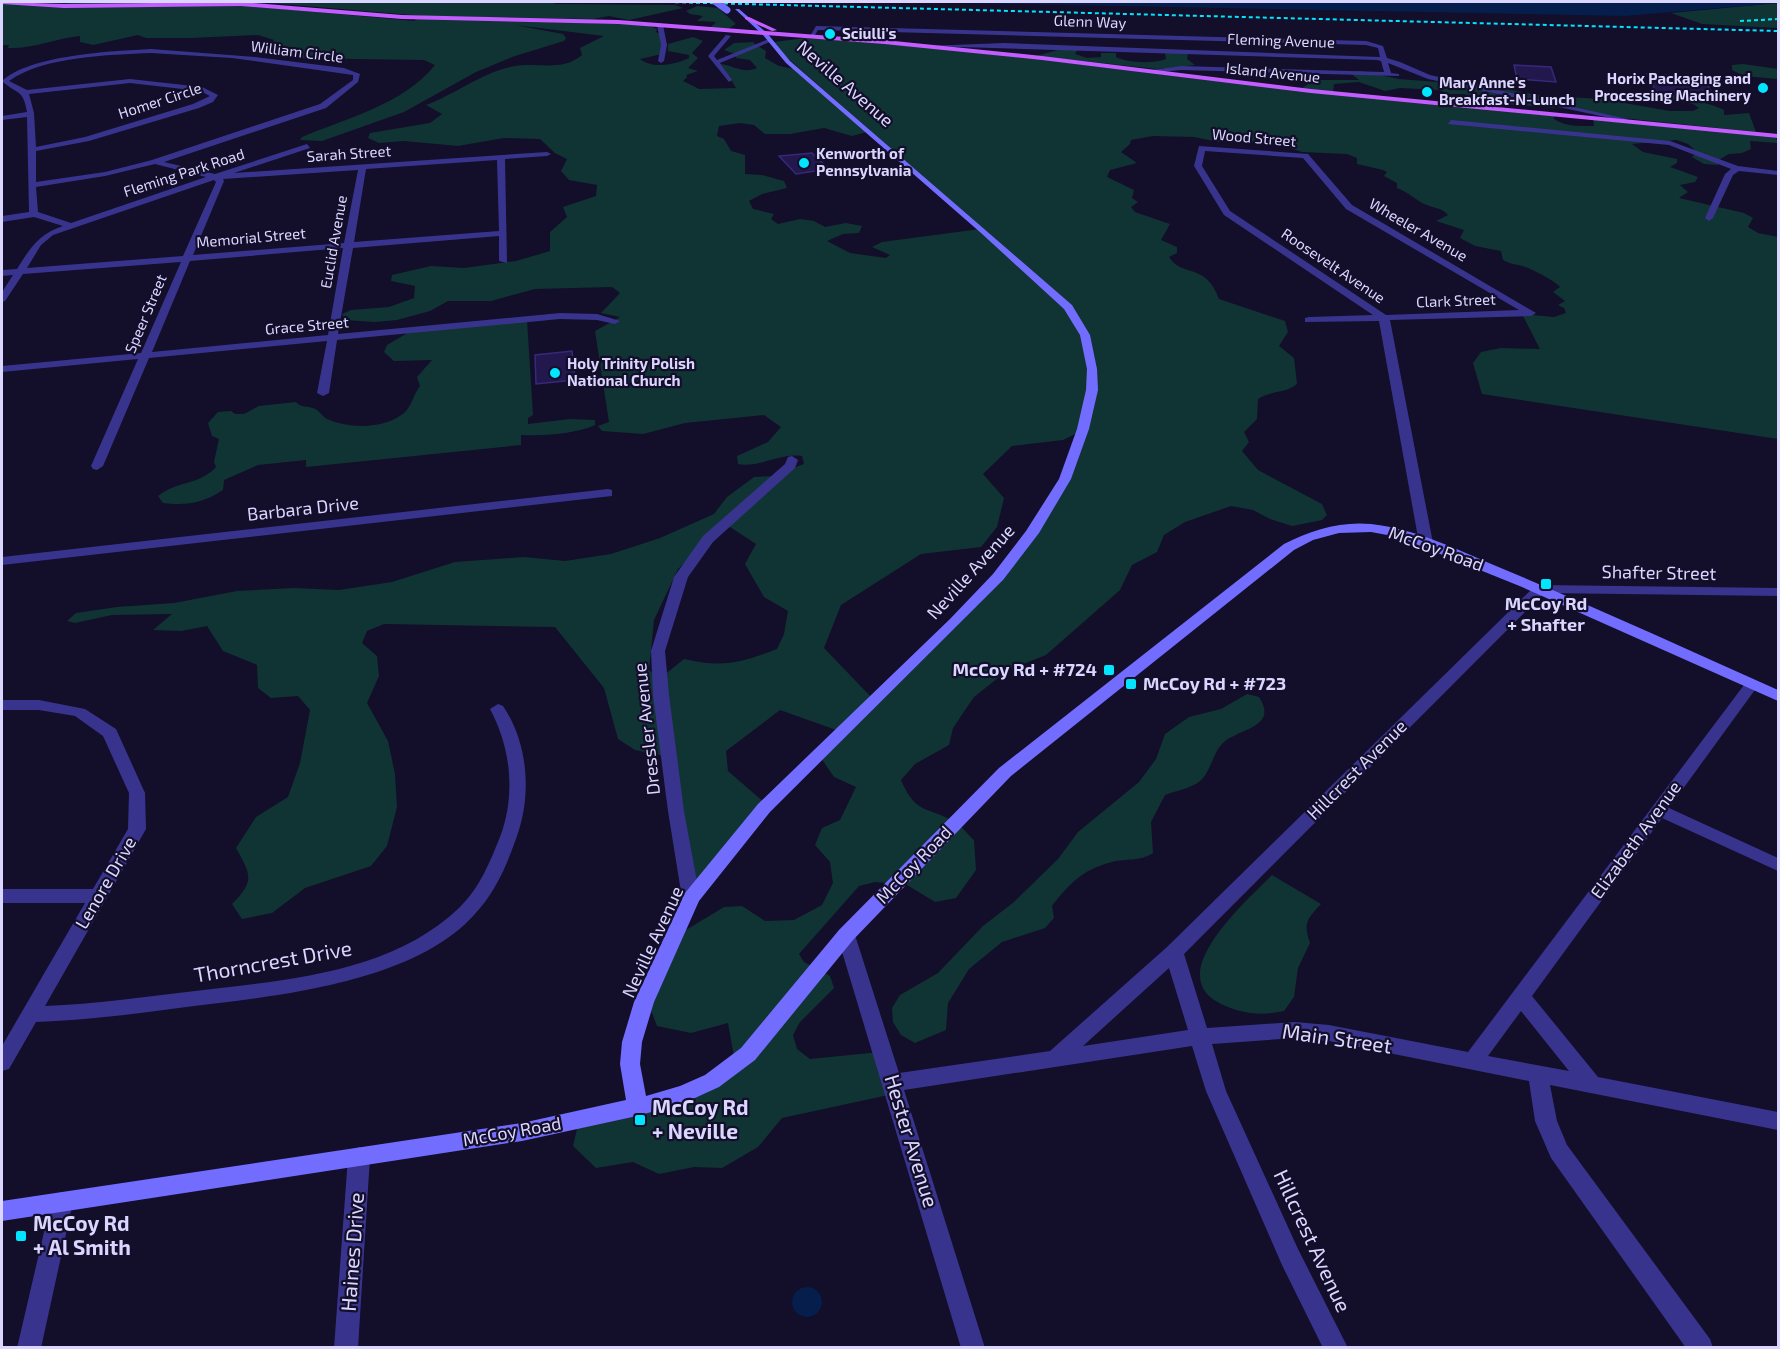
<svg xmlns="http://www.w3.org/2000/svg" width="1780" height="1349" viewBox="0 0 1780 1349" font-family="'Exo 2',sans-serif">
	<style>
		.green { fill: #103433 }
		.water { fill: #051e4b }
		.building { fill: #23184d; stroke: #38287b; stroke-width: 1.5 }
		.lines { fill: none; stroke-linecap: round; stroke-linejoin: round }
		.street { fill: #38348d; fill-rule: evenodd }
		.secondary { fill: #726dff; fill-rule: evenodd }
		.primary { fill: #c35dff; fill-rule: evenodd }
		.rail { stroke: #02e5ff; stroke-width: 2; stroke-dasharray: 4 3; stroke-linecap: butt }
		.secondary-bridge { stroke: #726dff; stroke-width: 7 }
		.poi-dot { fill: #02e5ff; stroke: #130e2a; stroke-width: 2 }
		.labels { text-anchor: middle; stroke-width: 4.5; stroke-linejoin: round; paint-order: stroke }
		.far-street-label { font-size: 15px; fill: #dbd6ff; stroke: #130e2a }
		.far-poi-label { font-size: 15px; font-weight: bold; fill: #dbd6ff; stroke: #130e2a; text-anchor: start }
		.street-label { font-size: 18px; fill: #dbd6ff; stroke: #130e2a }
		.poi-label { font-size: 18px; font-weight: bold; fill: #dbd6ff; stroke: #130e2a }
		.near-street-label { font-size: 21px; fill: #dbd6ff; stroke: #130e2a }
		.near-poi-label { font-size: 21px; font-weight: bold; fill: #dbd6ff; stroke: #130e2a; text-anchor: start }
	</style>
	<rect width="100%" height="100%" fill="#130e2a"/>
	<path class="green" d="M2 2 60 7 240 5 414 21 419 18 647 25 657 29 656 32 660 34 662 54 640 59C652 69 675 65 689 58V55L668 51V44L693 37 703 41 692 53 698 58 688 68 698 71 686 75 687 77 683 81 699 89 736 88 721 64C734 66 744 74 757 68L750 60 736 58 735 54 724 50 734 43 755 42 753 43 766 51 765 58 779 66 794 69 867 132 852 136 824 128 790 134H765L754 125 740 123 719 126 717 136 724 139 731 151 745 155V174L762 175 784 181 787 188 762 194 749 201 753 209 774 214 771 219 778 224 800 219 814 221 825 227 846 223 862 226 859 233 843 234 827 241 850 253 886 258 890 255 872 247 882 242 980 229C1010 256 1082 310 1088 351 1092 379 1085 405 1079 432L1063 440 1012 446 983 474 1004 498 997 527 981 547 921 554 841 605 824 648 872 698 839 731 780 710 726 751 728 771 765 803 695 886 663 676 684 659C724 668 740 663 777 649L784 634 788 611 764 597 745 564 756 544 727 525 783 472 804 464 802 456C779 453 760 468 738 464L737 456 768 442 781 427 764 415 685 423 643 434 602 431 598 426 609 422 595 331 620 317 601 313 620 293 612 287 535 289 491 301H448L430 311 397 320 375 322 345 320 342 314 351 310 389 307 414 298 415 286 391 281 392 275 431 266 464 268 516 261 550 251V232L567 217 563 207 596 196 597 185 569 180 561 171 567 159 555 153 540 139 504 138 458 146 404 141 379 143 368 138 370 133 430 123 442 114 426 105C456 94 484 71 515 66 539 62 562 72 582 55L580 48 604 36 515 25 563 34 566 38 564 41 515 56 476 72 404 112 322 141 300 140 302 137C347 118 404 104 435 65L424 60 286 58 268 50 274 40 258 35 190 38H146L138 35 93 45 80 42V36C54 39 33 49 8 48L9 45H2Z
		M36 2H550L556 4 675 5 683 8 629 20 609 16 593 19 424 16 258 2 72 4Z
		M1778 3V28L1702 24 1671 13Z
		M697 6 718 8 736 24 729 28H710L716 22 697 21 703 16 690 14 686 11Z
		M805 38 975 51 1206 80 1557 114 1553 118C1563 127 1581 126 1594 126L1593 117 1776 138 1778 143 1750 141 1751 149 1742 153 1729 154 1717 161 1718 165 1704 164 1692 157 1697 152 1688 144 1677 140 1632 144 1643 152 1677 159V163L1670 167 1698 177 1695 182 1680 185 1688 192 1679 198 1744 213 1753 218 1748 227 1758 233 1778 237V439L1482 394 1473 363 1481 352 1501 348 1540 349 1522 314 1554 317 1566 313 1564 308 1558 305 1565 301 1553 292 1560 287C1555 281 1530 268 1522 266 1515 264 1510 264 1503 260L1501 251 1475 246 1460 238 1464 230 1436 221 1448 215C1442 207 1431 208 1422 203 1413 197 1407 192 1397 188V183L1384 176 1387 172 1383 170 1357 164V158L1347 154 1302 152 1281 145 1246 141 1219 142 1194 137 1153 136 1131 140 1130 144 1121 152 1137 163 1110 170 1107 177 1134 190 1132 198 1138 202 1131 207 1135 212 1170 224 1161 240 1177 247V253L1169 257C1182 278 1206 262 1219 299L1285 321 1288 332 1279 346 1294 358 1297 384C1285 394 1271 390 1258 399L1257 419 1244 432 1249 442 1242 451 1258 470 1322 504 1327 515 1322 520 1292 526 1270 519 1253 510 1231 506 1185 522 1164 535 1157 552 1132 565 1120 590 1046 655 1008 670 974 697 953 728 949 745 915 764 901 780C917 817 928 805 956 823 963 827 968 835 974 840L976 870 956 898 935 902 907 885 875 882 859 886 799 954 804 962 830 976 834 988 800 1022 793 1035 797 1049 810 1059 880 1052 893 1094 782 1118 758 1147 722 1168 694 1167 659 1174 633 1162 596 1168 573 1146 578 1125 736 1068 728 1023 691 1033 657 1026 647 1000 676 936 724 907 742 906 765 921 794 920 822 905 833 883 830 862 815 845 822 828 840 820 856 787 834 777 821 758 1035 534 1087 426 1092 348 1072 307 777 49 774 42Z
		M1065 48 1078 49 1075 54 1087 58 1101 57V53H1116V57C1129 63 1152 64 1166 59L1165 53 1188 52 1187 59 1195 65 1157 69 1036 56Z
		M1743 64 1778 69V79L1744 76 1732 70V65Z
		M1361 71 1399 79 1450 83 1557 108 1505 104 1463 94H1448L1439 90 1400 88 1385 91 1359 82 1334 84 1333 92 1301 89 1314 80H1359L1349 72Z
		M1444 76 1537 95 1601 99 1670 111H1693L1699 108 1693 104 1650 96C1670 94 1706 101 1724 110V115L1749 113 1756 132 1623 118 1453 82 1439 77Z
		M527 320 533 415 528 418V424L570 419 595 420V425C576 434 543 436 521 435V445L306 467V460L258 465 224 480 223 490C203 503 187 506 163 503L158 496C176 481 200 485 216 467L214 462 219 439 212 436 208 423 218 412 231 411 235 414H244L259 406 296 402C302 409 310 405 317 410 321 413 323 417 327 419 349 429 385 429 404 413 412 406 413 395 420 386L417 377 432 360 394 361 384 352 387 345 409 332Z
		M775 476 678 569 654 620 649 670 657 677 665 756 635 750 618 739 604 688 555 627 384 624 367 631 362 643 377 656 379 676 367 703 388 741 395 774 397 807 387 846 371 866 305 888 272 913 242 919 232 904C255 881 251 875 236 848L256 817 288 797 300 763 310 710 298 696 271 698 258 688 257 665 223 651 207 626 181 631 153 630 172 614 112 615 75 623 67 621 76 613 117 607 174 603 237 591 294 588 339 590 392 582 455 562 524 557 565 561 611 554 660 538 714 514 727 497 754 477Z
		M1247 694 1259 697C1279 727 1239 729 1224 742 1213 751 1211 772 1200 781 1192 788 1175 791 1165 795L1151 822 1153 853C1139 862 1127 858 1112 862 1082 870 1070 883 1052 906L1054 918 1045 928 1002 942 969 969 948 1003 946 1030 915 1043 901 1035 893 1022 892 1008 900 995 938 973 983 926 1014 902 1058 859 1078 832 1139 782 1156 759 1165 734 1189 717 1221 709Z
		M1272 875 1321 904C1307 919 1303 923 1310 943L1298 968 1294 997 1284 1011C1262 1016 1242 1014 1221 1004 1160 975 1249 899 1272 875Z"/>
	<path class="water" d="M911 2H1778V3L1625 16Z
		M792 1302a15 15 0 1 1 30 0a15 15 0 1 1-30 0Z"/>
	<path class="building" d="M1514 65 1551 67 1556 82 1517 79Z
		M1647 74 1703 78 1716 99 1658 95Z
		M812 153 829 169 796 174 779 156Z
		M572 351 575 380 536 384 535 355Z"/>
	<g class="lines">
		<path class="street" d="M660 23 663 25 667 45 664 61 661 63 658 61 661 45 657 25Z
			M816 26 1366 41 1383 46 1387 58 1400 62 1430 75 1628 119 1624 121 1428 79 1388 63 1391 73 1399 74V76L1181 70 1148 73 1145 71 1181 66 1384 72 1381 61 1377 60 927 46 1004 43 1380 57 1378 48 1366 45 818 30 813 38H809Z
			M726 35 731 36 714 56 717 60 769 39 772 41 720 63 732 80 729 82 708 56Z
			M151 49 255 57 344 68 360 74 358 82 326 108 164 162 215 174 307 144 310 148 234 173 547 152 551 154 547 156 505 159 507 263 499 261V236L353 248 338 334 560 313 597 314 620 321 615 324 597 320 560 319 337 340 329 393 323 396 317 393 327 341 149 358 103 466 97 470 93 469 91 466 138 359 2 372V366L141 353 181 262 23 274 5 301 2 302V292L13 275 2 276V270L17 269C30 248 39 234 63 226L34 217 2 222V216L29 212 27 117 2 120V116L27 112C23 88 17 95 2 81 30 55 112 51 151 49ZM151 53 232 58 353 75V80L320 104 152 160 105 172 36 182V151L89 141 199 108 213 102 218 95 202 87 130 79 27 90 9 81C44 56 109 55 151 53ZM130 83 200 91 210 96 193 104 85 137 36 147 34 113 29 94ZM497 160 499 231 354 242 366 169ZM155 164 206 177 71 223 38 212 36 187 105 176ZM358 170 344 243 193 255 224 181 223 179ZM214 180 216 182 183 256 27 268 41 245 53 235ZM343 248 328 335 152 352 190 261Z
			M1451 120 1670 141 1738 166 1778 171V175L1739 171 1733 175 1713 218 1709 221 1705 218 1725 174 1731 169 1669 145 1448 124Z
			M1199 146 1308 154 1352 205 1536 313 1531 316 1390 320 1433 543 1431 546H1421L1419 543 1379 321 1305 322V318L1309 317 1373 315 1224 215 1194 166ZM1205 151 1303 158 1346 209 1519 310 1386 315 1230 211 1202 166Z
			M792 456 798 460 795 468 713 542 688 577 665 651 669 695 684 811 700 898 697 903 691 905 685 903 682 898 668 811 653 695 651 651 674 577 703 536 785 464 788 457Z
			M608 489 612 490V496L2 565V557Z
			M1540 585 1778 588V596L1544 593 1184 954 1207 1028 1295 1022 1329 1025 1468 1052 1747 681H1757L1760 684 1757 687 1669 808 1778 858V871L1662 818 1532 996 1598 1077 1778 1112V1130L1550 1085 1557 1121 1567 1145 1710 1339 1713 1348H1686L1551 1158 1535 1121 1529 1081 1329 1041 1295 1038 1212 1044 1226 1091 1298 1249 1348 1348H1323L1282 1265 1206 1091 1192 1046 904 1090 985 1348H961L837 935 839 930 846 928 853 930 855 935 899 1073 1050 1051 1167 947 1535 586ZM1169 968 1188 1030 1083 1046ZM1521 1011 1569 1071 1488 1056Z
			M2 700H39L85 709 116 729 145 793 146 829 45 1006C95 1004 145 997 195 991 284 980 391 974 460 907 480 887 490 862 500 837 516 795 511 748 490 709L498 704 503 706C528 743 532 794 517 836 506 867 496 891 474 915 414 982 278 996 194 1006 142 1013 89 1020 36 1022L9 1069 2 1071V1046L85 903H2V889H93L128 829 129 793 103 736 75 716 39 710H2Z
			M359 1147 367 1150 370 1157 358 1348H334L348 1157 351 1150Z
			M62 1192 70 1195 73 1202 41 1348H17L51 1202 54 1195Z"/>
		<path class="secondary" d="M735 9H739L767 33 790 61 1072 305 1090 335 1097 369 1098 390 1089 429 1071 479 1039 533 1003 580 770 812 699 901 654 1002 642 1042 640 1064 646 1096 680 1086 705 1075 741 1048 839 930 999 768 1284 544C1311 530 1341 521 1371 524 1419 529 1464 553 1508 571 1599 609 1689 650 1778 690V701L1522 587 1398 537 1371 532 1339 533 1313 540 1294 550 1011 776 853 940 755 1060 719 1087 684 1103 637 1116 522 1141 2 1221V1201L522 1123 626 1100 620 1064 622 1042 634 1002 685 893 758 804 950 619 993 574 1026 531 1059 479 1077 429 1086 390 1087 369 1080 335 1064 309 981 233 786 63 763 35Z"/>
		<path class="primary" d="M2 2 64 4 241 2 402 15 618 20 884 40 1042 56 1311 89 1778 134V138L1311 93 1042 60 884 44 618 24 402 19 241 6 64 8 2 4Z
			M745 17H749L777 30 772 31 745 19Z"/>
		<path class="rail" d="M668 2 1778 31
			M1740 21 1778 19"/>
		<path class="secondary-bridge" d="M716 2 727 10"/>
	</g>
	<g class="poi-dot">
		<circle cx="830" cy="34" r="6"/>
		<circle cx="1763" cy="88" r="6"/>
		<circle cx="1427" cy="92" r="6"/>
		<circle cx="804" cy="163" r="6"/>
		<circle cx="555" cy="373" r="6"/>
		<rect x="1540" y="578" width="12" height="12" rx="3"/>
		<rect x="1103" y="664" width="12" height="12" rx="3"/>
		<rect x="1125" y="678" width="12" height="12" rx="3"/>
		<rect x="634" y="1114" width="12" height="12" rx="3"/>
		<rect x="15" y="1230" width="12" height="12" rx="3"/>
	</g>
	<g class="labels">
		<g class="far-street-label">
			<text transform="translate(1090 22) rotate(2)" y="5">Glenn Way</text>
			<text transform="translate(1281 41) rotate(2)" y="5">Fleming Avenue</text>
			<text transform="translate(297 52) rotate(7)" y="5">William Circle</text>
			<text transform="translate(1273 73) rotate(6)" y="5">Island Avenue</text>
			<text transform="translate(160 101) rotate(-18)" y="5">Homer Circle</text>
			<text transform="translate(1254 138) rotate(5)" y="5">Wood Street</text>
			<text transform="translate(349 154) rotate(-4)" y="5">Sarah Street</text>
			<text transform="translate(184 173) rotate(-18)" y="5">Fleming Park Road</text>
			<text transform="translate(1418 230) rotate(30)" y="5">Wheeler Avenue</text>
			<text transform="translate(251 238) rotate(-5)" y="5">Memorial Street</text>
			<text transform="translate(334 242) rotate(-80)" y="5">Euclid Avenue</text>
			<text transform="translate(1333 266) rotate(34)" y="5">Roosevelt Avenue</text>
			<text transform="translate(1456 301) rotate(-2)" y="5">Clark Street</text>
			<text transform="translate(146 314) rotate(-67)" y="5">Speer Street</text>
			<text transform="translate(307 326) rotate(-5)" y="5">Grace Street</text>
		</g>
		<g class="far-poi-label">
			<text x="842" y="39">Sciulli's</text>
			<text x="1751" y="84" text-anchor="end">Horix Packaging and<tspan x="1751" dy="17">Processing Machinery</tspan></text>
			<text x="1439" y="88">Mary Anne's<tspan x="1439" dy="17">Breakfast-N-Lunch</tspan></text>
			<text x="816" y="159">Kenworth of<tspan x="816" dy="17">Pennsylvania</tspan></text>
			<text x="567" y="369">Holy Trinity Polish<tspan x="567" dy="17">National Church</tspan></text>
		</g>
		<g class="street-label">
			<text transform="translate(845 84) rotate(41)" y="6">Neville Avenue</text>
			<text transform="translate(303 509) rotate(-6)" y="6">Barbara Drive</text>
			<text transform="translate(1436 549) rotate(20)" y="6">McCoy Road</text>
			<text transform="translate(971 572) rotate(-48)" y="6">Neville Avenue</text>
			<text transform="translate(1659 573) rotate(1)" y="6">Shafter Street</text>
			<text transform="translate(647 729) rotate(-96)" y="6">Dressler Avenue</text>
			<text transform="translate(1357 770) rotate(-45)" y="6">Hillcrest Avenue</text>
			<text transform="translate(1636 840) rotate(-54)" y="6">Elizabeth Avenue</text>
			<text transform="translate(914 865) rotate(-46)" y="6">McCoy Road</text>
			<text transform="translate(106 883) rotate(-60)" y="6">Lenore Drive</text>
			<text transform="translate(653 942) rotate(-65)" y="6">Neville Avenue</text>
			<text transform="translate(512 1132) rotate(-10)" y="6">McCoy Road</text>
		</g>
		<g class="poi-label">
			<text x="1546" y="610">McCoy Rd<tspan x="1546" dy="21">+ Shafter</tspan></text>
			<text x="1097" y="676" text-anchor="end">McCoy Rd + #724</text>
			<text x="1143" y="690" text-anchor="start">McCoy Rd + #723</text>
		</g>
		<g class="near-street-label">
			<text transform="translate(273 962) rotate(-10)" y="7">Thorncrest Drive</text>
			<text transform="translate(1337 1039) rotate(8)" y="7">Main Street</text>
			<text transform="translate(911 1141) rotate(73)" y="7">Hester Avenue</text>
			<text transform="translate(1312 1241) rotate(65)" y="7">Hillcrest Avenue</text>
			<text transform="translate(353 1252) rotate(-86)" y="7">Haines Drive</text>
		</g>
		<g class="near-poi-label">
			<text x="652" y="1115">McCoy Rd<tspan x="652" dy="24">+ Neville</tspan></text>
			<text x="33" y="1231">McCoy Rd<tspan x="33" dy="24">+ Al Smith</tspan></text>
		</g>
	</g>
	<rect width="1780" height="1349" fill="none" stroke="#dbd6ff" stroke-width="6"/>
</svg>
